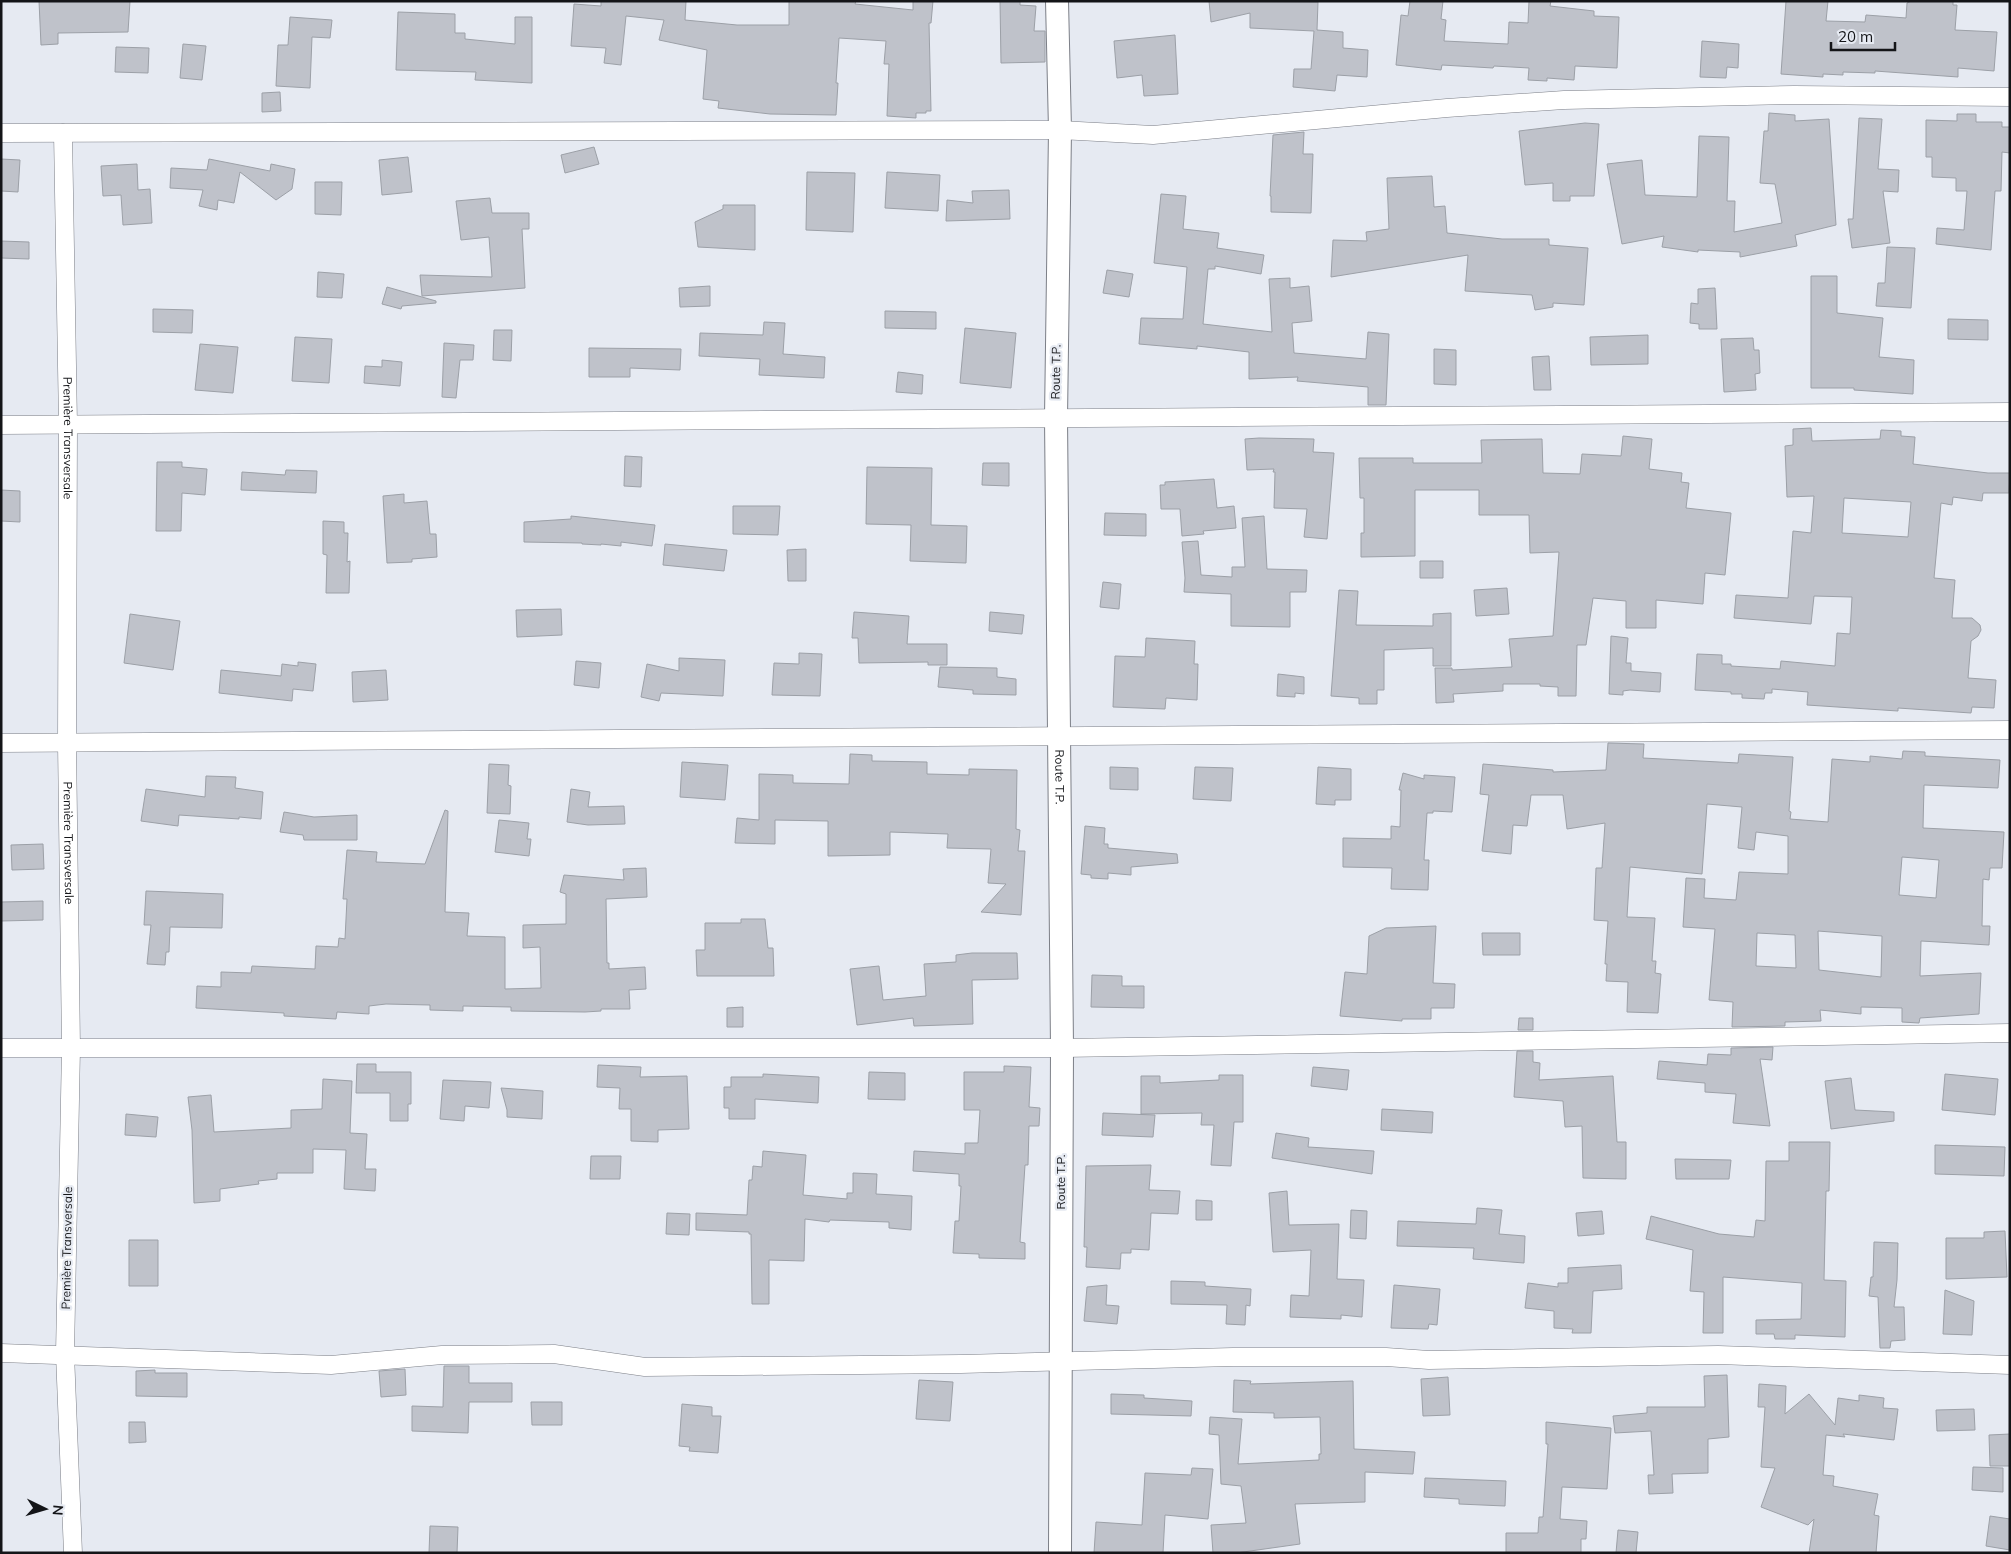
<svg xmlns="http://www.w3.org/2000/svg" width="2011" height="1554" viewBox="0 0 2011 1554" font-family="Mulish,sans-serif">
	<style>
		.building { fill: #bfc2ca; stroke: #9ca0a7; fill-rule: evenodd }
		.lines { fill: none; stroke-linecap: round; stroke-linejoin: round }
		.minor-casing { stroke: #7c7f87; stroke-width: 19 }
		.tertiary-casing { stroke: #7c7f87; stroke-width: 24 }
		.minor { stroke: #fff; stroke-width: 18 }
		.tertiary { stroke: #fff; stroke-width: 22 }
		.labels { text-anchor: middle; stroke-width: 4.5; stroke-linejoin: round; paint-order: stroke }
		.street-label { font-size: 12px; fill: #141518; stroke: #e6eaf2 }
	</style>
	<rect width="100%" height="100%" fill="#e6eaf2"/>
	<path class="building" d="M39 1H130L128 32 58 33V44L41 45Z
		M601 1H686L685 20 737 25H789V1H856L855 4 913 10V1H933L931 23H929L931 111H926V113H916V118L887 116 889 64H884L886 41 839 38 836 83H838L836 115 770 114 718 108 719 101 703 99 707 50 659 40 664 20 626 16 621 65 604 63 606 48 571 46 574 4 601 6Z
		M1000 1H1020V5L1036 6 1034 31H1045V62L1001 63Z
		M1209 1 1318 2 1317 30 1343 32V48L1368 50 1367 77 1337 75 1335 91 1293 87 1294 69H1311L1314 31 1250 28V13L1211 22Z
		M1410 1H1443L1441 19 1446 20 1444 41 1508 44 1509 22 1528 23 1529 1H1551L1550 6 1594 11V16L1619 17 1617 68 1575 66 1574 80 1547 78V81L1528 80 1529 68 1494 66 1493 68 1442 65 1441 70 1396 65 1401 15 1408 16Z
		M1786 1H1828L1826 21 1865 22 1866 15 1906 18 1907 3 1911 1H1953V5H1957L1955 30 1997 32 1994 71 1958 68V77L1875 71V73L1843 72V75L1823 74V77L1781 74Z
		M398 12 455 14V33H465V39L515 44V17H532V83L475 80 476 72 396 70Z
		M290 17 332 20 330 38 312 37 310 88 276 86 278 45H288Z
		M1175 35 1178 94 1144 96 1142 75 1117 78 1114 41Z
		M1702 41 1739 44 1738 68 1727 67 1726 78 1700 77Z
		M183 44 206 46 202 80 180 78Z
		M116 47 149 48 148 73 115 72Z
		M280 92 281 111 262 112V93Z
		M1769 113 1795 115V121L1829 119 1836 225 1795 235 1797 246 1740 257V252L1698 250V252L1662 247 1664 236 1622 244 1607 164 1642 160 1645 195 1697 197 1699 136 1729 137 1727 201H1735L1734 232 1782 223 1775 184 1760 183 1764 131H1768Z
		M1957 114H1976V122H2002V127H2010V153L2002 152 2001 191H1995L1991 250 1936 244 1937 228 1964 230 1967 191H1956V178L1932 177V157H1926V120L1957 121Z
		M1859 118 1882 119 1878 169 1899 170 1898 192 1883 191 1890 243 1852 248 1848 219H1853Z
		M1585 123 1599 124 1594 196H1570V201H1553V183L1525 185 1519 131Z
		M1304 132 1303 154H1313L1311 213 1271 212V196H1270L1273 135Z
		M594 147 599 164 565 173 561 155Z
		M408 157 412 192 382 195 379 160Z
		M1 159 20 160 18 192 1 191Z
		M209 159 270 171 271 164 295 169 292 189 276 200 240 172 234 203 218 200 217 210 199 206 203 190 170 188 171 168 207 170Z
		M137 164 138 190 150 189 152 223 123 225 121 195 103 196 101 166Z
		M807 172 855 173 853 232 806 230Z
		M887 172 940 175 938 211 885 208Z
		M1432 176 1434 207 1445 206 1447 233 1502 239H1549V245L1588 248 1584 305 1553 303V307L1535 310 1532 295 1465 291 1468 255 1331 277 1333 240 1367 241 1366 232 1389 229 1387 178Z
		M315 182H342L341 215 315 214Z
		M1009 190 1010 219 946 221 947 200 973 203 972 191Z
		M1161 194 1186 196 1183 229 1219 233 1217 248 1264 255 1261 274 1215 266V269H1208L1203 324 1272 332 1269 279 1290 278V288L1309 286 1312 321 1292 323 1294 353 1366 359 1368 332 1389 334 1386 405H1368V387L1297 381 1298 377 1249 379V352L1197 346V349L1139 344 1141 318 1183 319 1187 267 1154 263Z
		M490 198 492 213H529V229H522L525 288 422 296 420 275 492 277 489 237 461 240 456 201Z
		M723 205H755V250L698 247 695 222 723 209Z
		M1 241 29 242V259L1 258Z
		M1887 247 1915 248 1911 308 1876 306 1878 283H1885Z
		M1107 270 1133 274 1129 297 1103 293Z
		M318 272 344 274 342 298 317 297Z
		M1811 276H1837V313L1883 318 1879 357 1914 360 1913 394 1854 390V388H1811Z
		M710 286V306L680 307 679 288Z
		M387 287 436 301V303L402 306 401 309 382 304Z
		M1715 288 1717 329H1699V324L1690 323 1691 303 1698 304V289Z
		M153 309 193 310 192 333 153 332Z
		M885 311 936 312V329L885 328Z
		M1948 319 1988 320V340L1948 339Z
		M764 322 785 323 783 354 825 357 824 378 759 375 760 359 699 356 700 333 763 335Z
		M965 328 1016 333 1011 388 960 383Z
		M494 330H512L511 361 493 360Z
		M1648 335V364L1591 365 1590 337Z
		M295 337 332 339 329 383 292 381Z
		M1753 338 1754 350H1759L1760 373 1755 374 1756 390 1724 392 1721 339Z
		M444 343 474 345 473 360H460L456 398 442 397Z
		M200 344 238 347 233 393 195 390Z
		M589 348 681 349 680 370 630 368V377H589Z
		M1434 349 1456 350V385L1434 384Z
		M1549 356 1551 390H1534L1532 357Z
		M382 360 402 362 400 386 364 383 365 366 382 367Z
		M898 372 923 375 922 394 896 392Z
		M1811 428 1812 441 1880 439 1881 430 1901 431V436L1915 437 1913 464 1988 473H2010L2009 493H1983L1982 501 1953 497 1952 505 1941 503 1934 578 1955 580 1952 618H1972L1980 625 1981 630 1978 636 1971 641 1968 678 1996 680 1994 708 1972 707 1971 713 1898 708V711L1807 705 1808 692 1772 689V693H1765L1764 699 1742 698V694H1731V692L1695 690 1697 654 1722 655V664H1731V666L1780 669 1781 661 1835 666 1837 633 1850 634 1852 597 1814 596 1811 624 1734 618 1736 595 1788 598 1793 531 1811 533 1814 496 1787 497 1785 446 1793 445V429ZM1844 498 1911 502 1908 537 1842 533Z
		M1623 436 1652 439 1649 469 1682 473 1681 482 1689 483 1686 508 1731 513 1725 575 1705 573 1703 604 1656 600V628H1626V601L1593 598 1586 645H1577L1576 696H1558V687L1540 686V684H1503V691L1453 694 1454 702 1436 703 1435 668H1452V670L1512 667 1509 639 1553 636 1559 552 1530 553 1529 515H1479V490H1415V556L1361 557V533H1364V498H1360L1359 458H1413V463H1482L1481 440 1542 439 1543 473 1580 474 1582 454 1621 456Z
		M1259 438 1314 439 1313 452 1334 453 1327 539 1304 537 1307 509 1274 508 1275 472H1273L1274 469 1247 470 1245 439Z
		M625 456 642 457 641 487 624 486Z
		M157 462H182V467L207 469 205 495 182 493 181 531H156Z
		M983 463H1009V486L982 485Z
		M867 467 932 468 931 525 967 526 966 563 910 561 911 525 866 524Z
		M286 470 317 471 316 493 241 490 242 472 285 475Z
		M1214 479 1217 508 1234 506 1236 528 1203 531 1204 534 1182 536 1180 509H1161L1160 485H1165V482Z
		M1 490 20 491V522L1 521Z
		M404 494V503L427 501 430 534H436L437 557 412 559V562L387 563 383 496Z
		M733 506H780L778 535 733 534Z
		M1105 513 1146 514V536L1104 535Z
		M571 516 655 525 652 546 621 542V546L601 544V545L582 544V543L524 542V522L571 519Z
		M1264 516 1267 569 1307 570 1306 592H1290V627L1231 626V594L1184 592 1185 578 1182 542 1198 541 1201 575 1232 577V567H1245L1242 518Z
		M323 521 344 522V533H348L347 562 350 561 349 593H326L327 555 323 554Z
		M665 544 727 550 724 571 663 565Z
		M806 549V581H788L787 550Z
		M1420 561H1443V578H1420Z
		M1103 582 1121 584 1119 609 1100 607Z
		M1507 588 1509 614 1476 616 1474 590Z
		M1339 590 1358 591 1356 625 1433 626V614L1451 613V666H1433V648L1384 650V690H1377V704H1359V698L1331 696Z
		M561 609 562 635 517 637 516 610Z
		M854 612 909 616 907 644H947V665H928V662L859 663 858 638H852Z
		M990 612 1024 615 1022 634 989 631Z
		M130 614 180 621 173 670 124 663Z
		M1611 636 1628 638 1626 663H1631V671L1661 673 1660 692 1630 690 1623 691V695L1609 694Z
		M1146 638 1195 641 1194 664H1198L1197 700 1166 698 1165 709 1113 707 1115 656 1145 657Z
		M799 653 822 654 820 696 772 695 774 663 799 664Z
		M679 658 725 660 723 696 661 693 659 701 641 697 647 664 679 671Z
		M576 661 601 663 599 688 574 685Z
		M298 662 316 664 313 691 293 689 292 701 219 693 221 670 281 676 282 664 298 666Z
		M940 667 997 668V677L1016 679V695L973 694V690L938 687Z
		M386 670 388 700 353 702 352 672Z
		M1278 674 1304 677V694L1295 693V697L1277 696Z
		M1608 743 1644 744 1643 758 1738 763 1739 754 1793 757 1789 811 1791 812 1790 819 1828 822 1832 759 1870 762V756L1902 759 1903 751 1925 752V756L2000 760 1998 788 1924 785 1923 828 2004 832 2002 868H1990L1989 880 1983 879 1982 926H1990L1989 945 1921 941 1920 976 1981 973 1979 1014 1920 1018 1919 1023 1902 1022V1008L1861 1007V1014L1820 1010 1821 1021 1785 1022V1026L1732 1027 1733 1002 1709 1000 1715 929 1683 927 1686 878 1705 879 1704 898 1736 900 1739 872 1788 874V836L1756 832 1754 850 1738 848 1742 807 1707 804 1702 874 1630 867 1627 917 1655 918 1652 961H1656L1655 973 1661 974 1658 1013 1627 1012 1628 982 1606 981 1607 964H1605L1608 921 1594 920 1596 868H1602L1605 823 1567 829 1563 795H1531L1527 826 1513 825 1511 854 1482 851 1489 795 1480 794 1483 764 1553 770V772L1606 770ZM1902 857 1939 860 1936 898 1899 895ZM1818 931 1882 936 1881 977 1819 970ZM1757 933 1795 935 1796 968 1756 966Z
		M850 754 872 755V761L927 762V774L969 775V769L1017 770 1016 829 1020 830 1018 851H1025L1021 915 981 912 1006 884 988 883 991 849 947 848 948 834 890 832V855L828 856V821L775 820V844L735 843 737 818 759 820V774L793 775V783L849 784Z
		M682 762 728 765 725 800 680 797Z
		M489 764 509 765 508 785 511 786 510 814 487 813Z
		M1110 767 1138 768V790L1110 789Z
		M1195 767 1233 768 1231 801 1193 799Z
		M1318 767 1351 769V800H1335V805L1316 804Z
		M1403 773 1424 779V775L1455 777 1452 812 1433 811V813H1427L1424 860H1429L1428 890 1391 889 1392 868 1343 867V838L1391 839V826L1400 827 1401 790H1399Z
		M206 776 236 777 235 788 263 792 261 819 239 817V819L179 815 178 826 141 821 146 789 205 797Z
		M571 789 590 792 588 807 624 806 625 824 588 825 567 822Z
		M445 810 448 811 445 912 469 913 467 936 505 937V989L541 988 540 947 523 948V925L566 924V894L560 892 564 875 624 880 623 869 646 868 647 897 606 899 607 963H609V969L645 967 646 989 629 990 630 1009H601V1011L585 1012 511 1011V1007L463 1006V1011L430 1010V1005L386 1004 369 1006V1014L337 1012 336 1019 284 1016V1013L196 1008 197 986 221 987V972L251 973 252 966 315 969 316 946 338 947 339 938 345 939 347 899H343L347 850 377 852 376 862 425 864Z
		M284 812 314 817 357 815V840H304L303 835 280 832Z
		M499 820 529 823 527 839H531L529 856 495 852Z
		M1085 826 1105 828 1104 844H1108V848L1177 854 1178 863 1131 867V875L1108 873V879L1091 878V875L1081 874Z
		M43 844 44 869 12 870 11 845Z
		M146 891 223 894 222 928 170 927 169 952H166L165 965 147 964 151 925H144Z
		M43 901V920L1 921V902Z
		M741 919H765L768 948H773L774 976H697L696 950H705V923H741Z
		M1436 926 1433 983 1455 984 1454 1008H1431V1019H1402V1021L1340 1016 1345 972 1367 974 1369 936 1386 928Z
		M1482 933H1520V955H1483Z
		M972 953H1017L1018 979 972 980 973 1024 914 1026 913 1018 857 1025 850 969 879 966 883 1000 926 996 924 964 956 962V955Z
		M1092 975 1122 976V986H1144V1008L1091 1007Z
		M743 1007V1027H727V1008Z
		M1519 1018H1533V1030H1518Z
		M1773 1047 1772 1060 1760 1059 1770 1126 1733 1123 1736 1094 1705 1092V1083L1657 1079 1659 1061 1707 1065 1708 1054 1731 1055V1048Z
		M1517 1051H1533V1062L1540 1063 1539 1080 1613 1076 1617 1142H1626V1179L1583 1178 1582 1126 1565 1127 1563 1101 1514 1097Z
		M357 1064H376V1072H411V1104H408V1121H390V1093H356Z
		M598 1065 641 1067 640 1077 687 1076 689 1129 658 1130V1142L631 1141V1109H619L620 1088 597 1087Z
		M1004 1066 1031 1067 1029 1107 1040 1108 1039 1126H1029L1028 1165H1025L1020 1242 1025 1243V1259L979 1258V1254L953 1253 955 1221H959L961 1186H959V1174L913 1171 914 1151 965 1154V1143H978L980 1110H964V1072H1004Z
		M1313 1067 1349 1070 1347 1090 1311 1086Z
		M869 1072 905 1073V1100L868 1099Z
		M763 1074 819 1077 818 1103 755 1099V1119H729V1108H724V1087H731V1077H763Z
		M1945 1074 1998 1079 1995 1115 1942 1110Z
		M1219 1075H1243V1122H1234L1231 1166 1211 1165 1214 1125H1201L1202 1113 1141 1114V1076H1160V1083L1219 1080Z
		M1851 1078 1855 1110 1894 1112V1121L1831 1129 1825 1081Z
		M323 1079 352 1081 350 1133 367 1134 365 1169H376L375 1191 344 1189 346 1150 313 1149V1173H277V1179L258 1181 259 1184 220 1189V1201L194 1203 192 1130 188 1097 211 1095 214 1132 291 1128V1110L322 1109Z
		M443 1080 491 1082 489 1108 465 1106 464 1121 440 1119Z
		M501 1088 543 1091 542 1119 507 1117V1110Z
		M1382 1109 1433 1112 1432 1133 1381 1130Z
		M1103 1113 1155 1115 1153 1137 1102 1135Z
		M126 1114 158 1117 156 1137 125 1135Z
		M1276 1133 1309 1138 1308 1147 1374 1151 1372 1174 1272 1158Z
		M1789 1142H1830L1829 1191H1826L1824 1280 1846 1281 1845 1337 1795 1335V1339H1775L1774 1334H1756V1320L1801 1319 1802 1283 1723 1277V1333H1703L1704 1292 1690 1291 1693 1250 1646 1239 1651 1216 1719 1234 1754 1237 1756 1220 1765 1221 1766 1161H1789Z
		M1935 1145 2005 1147 2004 1176 1935 1174Z
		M763 1151 806 1155 803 1195 847 1199V1193H853V1173L877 1174 876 1194 912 1196 911 1230 889 1228V1222L830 1220 829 1222 805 1219 804 1261 769 1260V1304H752L751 1234H749V1232L696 1230V1213L747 1215 749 1180H752L753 1166 762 1167Z
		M591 1156H621L620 1179H590Z
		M1675 1159 1731 1160 1729 1179H1676Z
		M1151 1165 1149 1190 1180 1191 1178 1214 1151 1213 1149 1250 1131 1249V1253H1121L1120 1269 1086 1267 1087 1247H1084L1086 1166Z
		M1287 1191 1289 1225 1339 1224 1337 1279 1364 1280 1362 1317 1341 1315V1319L1290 1317 1291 1295 1309 1296 1311 1250 1273 1252 1269 1193Z
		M1196 1200 1212 1201V1220H1196Z
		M1477 1208 1502 1210 1499 1234 1525 1236 1524 1263 1473 1259 1474 1248 1397 1246 1398 1221 1476 1224Z
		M1351 1210 1367 1211 1366 1239 1350 1238Z
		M1602 1211 1604 1234 1578 1236 1576 1213Z
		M667 1213 690 1214 689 1235 666 1234Z
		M2005 1231 2007 1277 1946 1279V1238H1984V1232Z
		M129 1240H158V1286H129Z
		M1874 1242 1898 1243 1897 1280 1894 1307H1904L1905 1340 1891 1341 1890 1348H1880L1878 1297 1869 1296 1871 1277H1873Z
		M1621 1265 1622 1289 1593 1291 1591 1333H1572L1573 1329 1554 1328V1311L1525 1308 1528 1283 1558 1287V1283H1568V1268Z
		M1171 1281 1205 1282V1286L1251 1289 1250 1306 1246 1305 1245 1325 1226 1324 1227 1305 1171 1304Z
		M1107 1285 1106 1305 1119 1306 1117 1324 1084 1321 1087 1287Z
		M1394 1285 1440 1289 1437 1325 1429 1324 1428 1329 1391 1328Z
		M1945 1290 1974 1301 1972 1335 1943 1334Z
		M444 1366H469V1383H512V1402H469L468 1433 412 1431V1406L443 1407Z
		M405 1369 406 1395 381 1397 379 1371Z
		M155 1370V1373H187V1397L136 1396V1371Z
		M1727 1375 1729 1437 1708 1439V1473L1672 1474 1673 1493 1649 1494 1648 1475H1654L1651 1431 1615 1433 1613 1416 1647 1413V1407H1705L1704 1376Z
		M1448 1377 1450 1415 1423 1416 1421 1379Z
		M919 1380 953 1382 950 1421 916 1419Z
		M1234 1380 1251 1381 1250 1384 1353 1381 1354 1449 1415 1452 1413 1474 1365 1472V1502L1295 1504 1300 1544 1236 1553H1213L1211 1525 1246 1523 1241 1486 1221 1484 1219 1435 1209 1434 1210 1417 1242 1419 1238 1464 1319 1460V1454H1321L1320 1417 1274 1418V1413L1233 1412Z
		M1759 1384 1786 1386 1785 1414 1809 1394 1835 1425 1838 1398 1859 1401V1395L1884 1398 1883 1408 1898 1409 1894 1440 1843 1434 1845 1437 1826 1435 1823 1475 1834 1476 1833 1486 1878 1494 1874 1515 1879 1516 1876 1553H1809L1814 1519 1808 1525 1761 1507 1775 1468 1761 1467 1765 1407H1758Z
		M1111 1394 1144 1395V1398L1192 1401 1191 1416 1111 1414Z
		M531 1402H562V1425H532Z
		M682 1404 712 1407V1416H721L718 1453 689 1451 690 1447 679 1446Z
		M1974 1409 1975 1430 1937 1431 1936 1410Z
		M129 1422H145L146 1442 129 1443Z
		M1546 1422 1611 1428 1607 1489 1562 1487 1560 1519 1587 1521 1586 1539H1581V1553H1506V1533H1538L1539 1517H1543L1548 1444H1546Z
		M2010 1434V1466H1990L1989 1435Z
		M1973 1467 2003 1468V1492L1972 1490Z
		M1192 1468 1213 1469 1208 1519 1165 1515 1163 1553H1094L1096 1522 1142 1525 1145 1473 1191 1475Z
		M1425 1478 1506 1481 1505 1506 1459 1504V1499L1424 1497Z
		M1990 1516 2010 1519V1550L1986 1546Z
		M430 1526 458 1527 457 1553H429Z
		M1618 1530 1638 1532 1636 1553H1616Z"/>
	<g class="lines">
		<defs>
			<g id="minor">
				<path d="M1 133 1060 130 1153 135 1447 108 1564 100 1794 95 2010 97"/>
				<path id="s1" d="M63 133 68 424 67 743 71 1048 65 1354 73 1553"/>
				<path d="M1 425 2010 412"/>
				<path d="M1 743 2010 730"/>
				<path d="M1 1048H1062L2010 1033"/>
				<path d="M1 1353 331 1365 442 1355 554 1354 645 1367 961 1364 1233 1357H1386L1429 1360 1718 1355 2010 1365"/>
			</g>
			<g id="tertiary">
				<path id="s2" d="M1057 1 1060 130 1056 418 1062 1048 1060 1553"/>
			</g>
		</defs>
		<use href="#minor" class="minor-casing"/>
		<use href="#tertiary" class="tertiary-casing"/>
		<use href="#minor" class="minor"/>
		<use href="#tertiary" class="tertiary"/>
	</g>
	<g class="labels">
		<g class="street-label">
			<text transform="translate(1056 372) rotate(-89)" y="4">Route T.P.</text>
			<text dy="4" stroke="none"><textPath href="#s1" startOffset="305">Première Transversale</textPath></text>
			<text dy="4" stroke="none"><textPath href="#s2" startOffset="776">Route T.P.</textPath></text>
			<text dy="4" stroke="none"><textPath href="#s1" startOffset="710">Première Transversale</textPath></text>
			<text transform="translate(1061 1182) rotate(-90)" y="4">Route T.P.</text>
			<text transform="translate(67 1248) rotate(-89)" y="4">Première Transversale</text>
		</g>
	</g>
	<rect width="2011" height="1554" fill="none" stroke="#141518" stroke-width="5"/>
	<g transform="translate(45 1509) rotate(95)" stroke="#e6eaf2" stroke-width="4" paint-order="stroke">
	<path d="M0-4L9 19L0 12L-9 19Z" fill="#141518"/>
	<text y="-8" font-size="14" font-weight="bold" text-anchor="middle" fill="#141518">N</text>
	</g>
	<path d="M1831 42v8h64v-8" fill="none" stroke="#141518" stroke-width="2.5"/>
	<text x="1838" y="42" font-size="15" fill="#141518" stroke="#e6eaf2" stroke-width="4" paint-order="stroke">20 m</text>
</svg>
